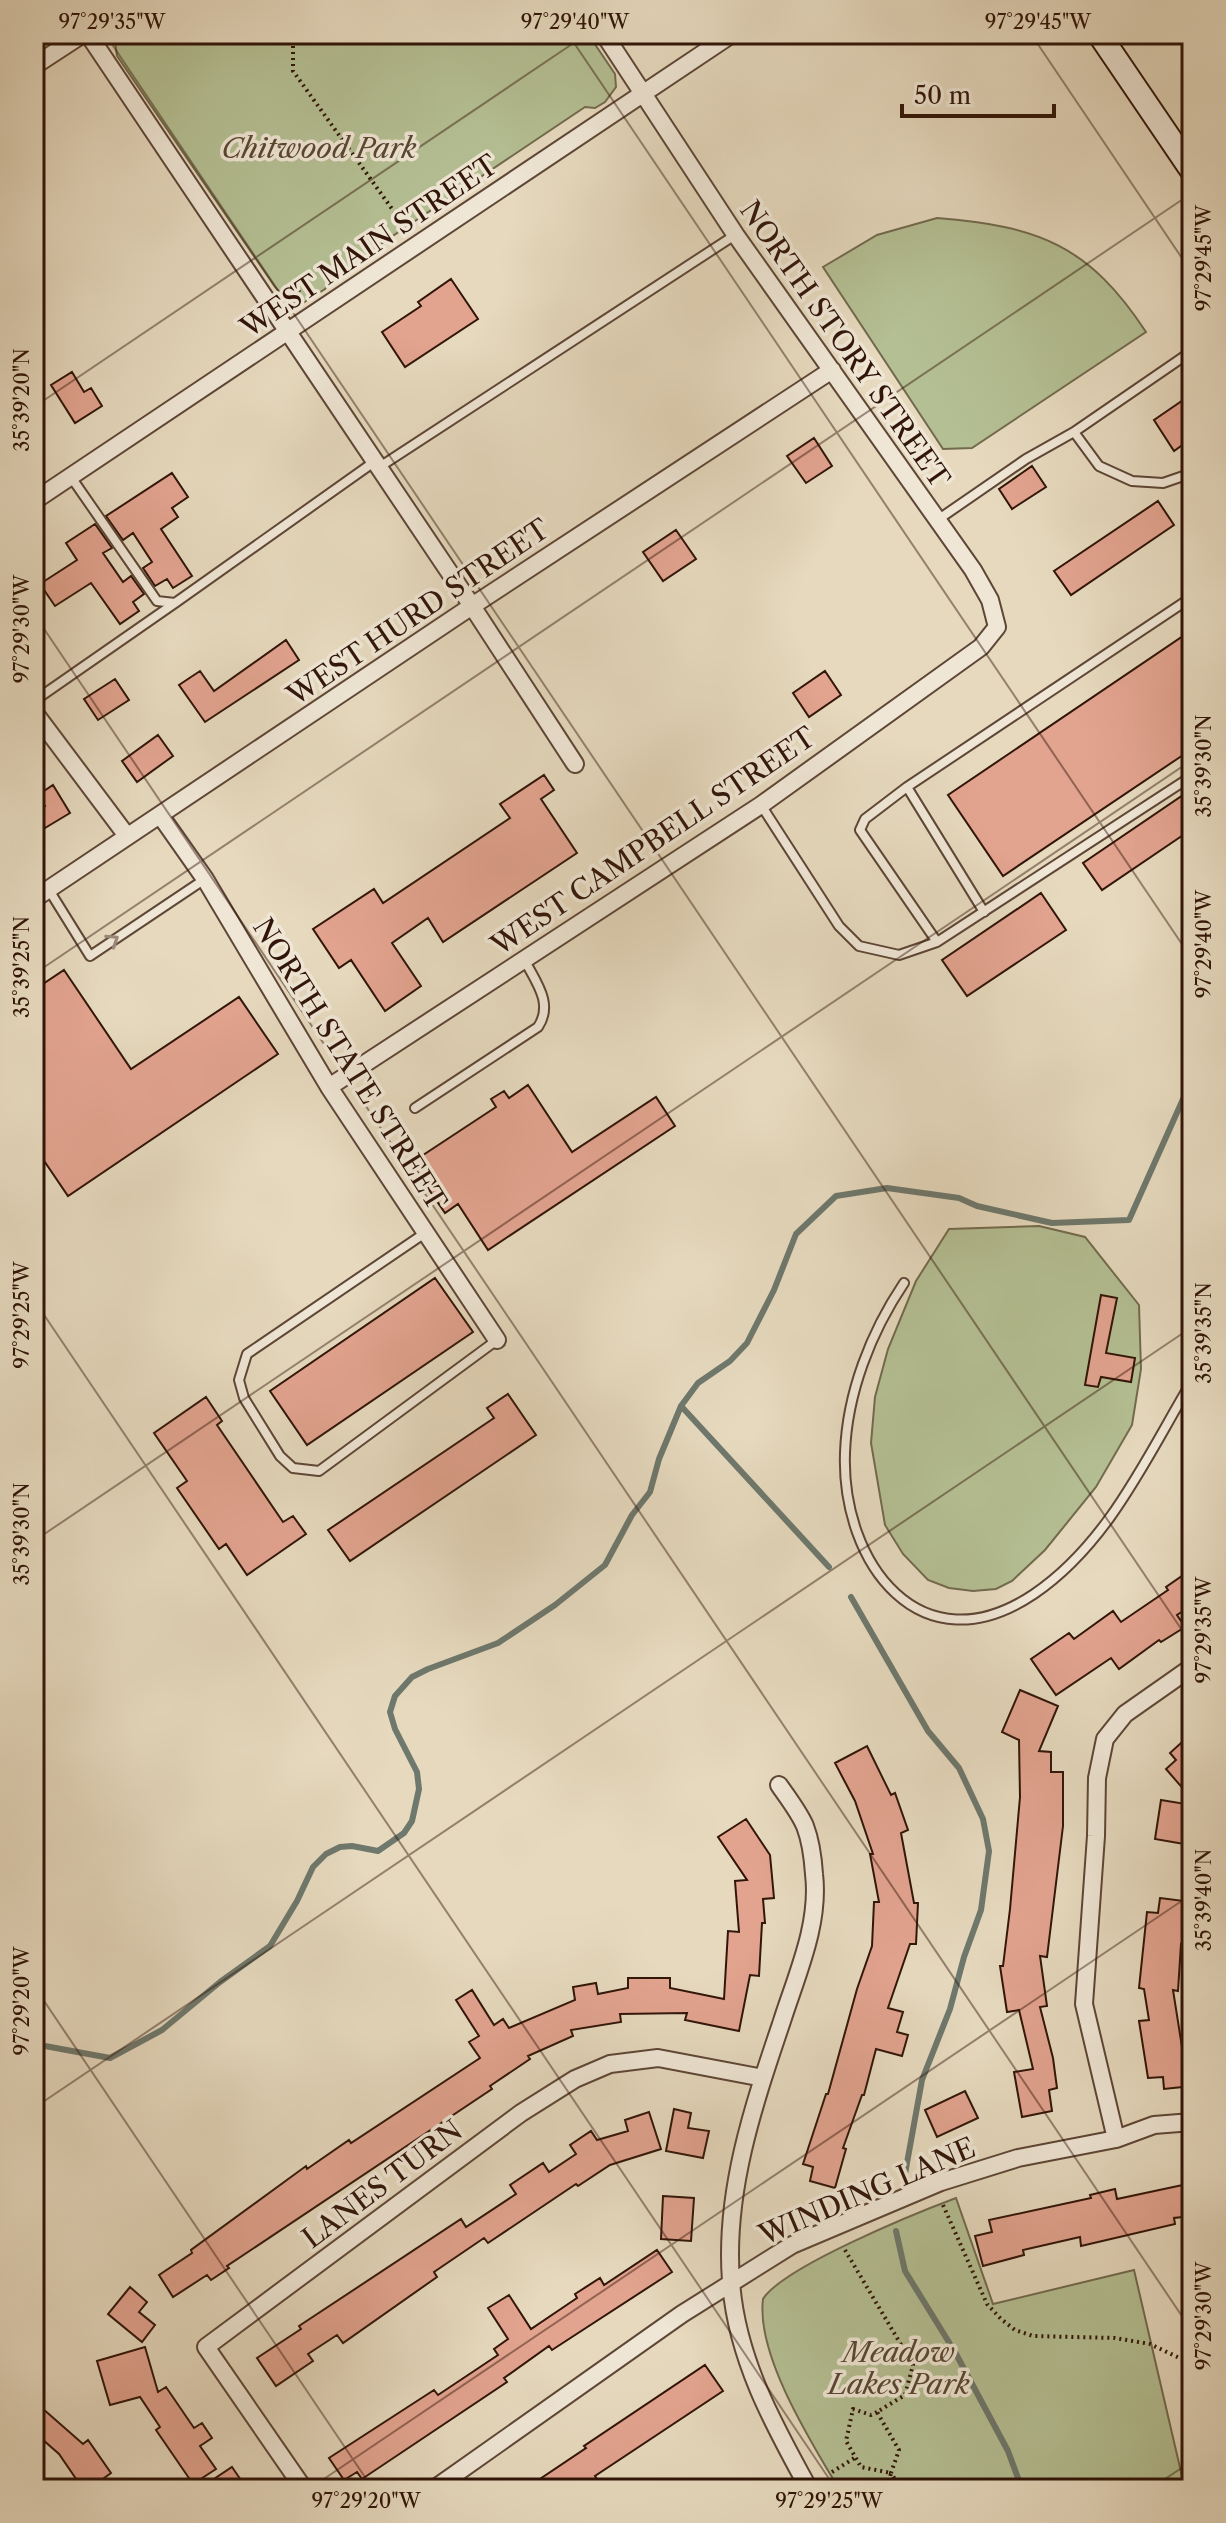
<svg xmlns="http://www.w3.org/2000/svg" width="1226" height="2523" viewBox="0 0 1226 2523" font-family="'Libre Caslon Text',serif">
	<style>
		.green { fill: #b4bf93; stroke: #726a4e; stroke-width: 2 }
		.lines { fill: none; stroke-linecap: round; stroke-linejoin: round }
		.stream { stroke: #6e786c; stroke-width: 6 }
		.building { fill: #e2a38f; stroke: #311508; stroke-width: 2 }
		.service-casing { stroke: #5e4636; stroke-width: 12 }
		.minor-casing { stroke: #5e4636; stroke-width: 20 }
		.secondary-casing { stroke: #311508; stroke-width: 26 }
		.path { stroke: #311508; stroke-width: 4; stroke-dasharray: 2 4; stroke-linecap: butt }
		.service { stroke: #efe6d5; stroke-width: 8 }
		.minor { stroke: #efe6d5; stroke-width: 16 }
		.secondary { stroke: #efe6d5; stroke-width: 22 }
		.oneway { stroke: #9a8879 }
		.ticks { fill: none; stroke: #311508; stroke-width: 2; stroke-opacity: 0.45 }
		.labels { text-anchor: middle; stroke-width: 7; stroke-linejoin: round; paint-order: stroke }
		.park-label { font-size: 28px; font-style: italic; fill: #584832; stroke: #efe6d5 }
		.street-label { font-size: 28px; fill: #311508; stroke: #efe6d5 }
		.neatline { fill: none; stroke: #311508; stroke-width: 3 }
		.ticks-label { font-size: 20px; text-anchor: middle; fill: #311508 }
	</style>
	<rect width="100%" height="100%" fill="#e6d9be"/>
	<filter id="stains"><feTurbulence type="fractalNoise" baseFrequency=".0025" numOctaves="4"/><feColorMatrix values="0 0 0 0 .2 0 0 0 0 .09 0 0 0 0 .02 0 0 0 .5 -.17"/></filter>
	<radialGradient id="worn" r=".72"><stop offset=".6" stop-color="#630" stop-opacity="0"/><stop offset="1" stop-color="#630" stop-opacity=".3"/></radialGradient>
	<path class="green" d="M114 34H588L615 74 616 87 605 102 595 108 585 107 336 274 325 289 303 303 282 295 275 287 117 56Z
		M937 218C1038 226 1089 245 1146 332L972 448 943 449 823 267 877 235Z
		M1039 1226 1085 1237 1139 1305 1141 1369 1132 1425 1096 1487 1045 1550 1012 1581 996 1589 973 1591 949 1588 928 1580 903 1554 885 1525 871 1443 875 1397 888 1349 916 1281 949 1229Z
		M956 2198 993 2304 1134 2270 1185 2489H839C811 2442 756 2355 763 2299 783 2267 916 2213 956 2198Z"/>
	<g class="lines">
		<path class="stream" d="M681 1406 829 1567
			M851 1597 928 1731 959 1768 983 1819 989 1851 981 1910 964 1957 950 2009 922 2080 905 2174
			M34 2044 110 2058 162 2030 220 1982 270 1946 297 1901 313 1867 326 1854 340 1847 352 1846 378 1851 404 1833 412 1821 419 1789 417 1772 395 1729 390 1712 395 1696 412 1677 428 1669 498 1643 555 1605 605 1565 632 1515 650 1492 659 1459 681 1406 698 1383 730 1361 747 1343 774 1290 796 1234 836 1196 887 1188 959 1198 977 1206 1052 1223 1129 1220 1192 1079
			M896 2231 905 2271 955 2352 1008 2451 1022 2489"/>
	</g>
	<path class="building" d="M451 279 478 319 405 367 382 332 421 306 418 302Z
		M72 372 84 392 91 388 102 406 75 423 51 385Z
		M1192 394V438L1174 451 1154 420Z
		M814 438 832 466 806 483 787 456Z
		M1032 466 1046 487 1012 509 999 489Z
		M172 473 188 497 172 508 178 517 161 529 192 576 173 588 167 579 155 586 143 568 152 562 133 533 123 540 106 516Z
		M1158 501 1174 525 1071 595 1054 571Z
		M95 524 112 548 103 553 123 582 131 576 144 594 133 602 139 611 120 624 91 583 55 606 40 584 77 560 66 543Z
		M676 530 696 559 663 581 643 552Z
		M1192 630V749L1003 876 948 795Z
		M286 640 299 660 205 722 179 685 200 671 214 691Z
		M825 671 841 695 809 717 793 693Z
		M115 679 129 700 98 720 84 699Z
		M158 735 173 756 137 782 122 761Z
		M544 775 554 790 541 799 577 853 443 942 428 918 392 943 421 986 385 1011 351 960 339 968 313 929 374 889 383 903 510 818 500 804Z
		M53 785 70 813 45 828 35 812 45 806 38 795Z
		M1192 789V829L1102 890 1083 863Z
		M1041 893 1066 930 967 996 942 960Z
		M64 970 131 1069 239 997 278 1054 68 1196 34 1146V990Z
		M528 1085 572 1152 656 1097 675 1126 488 1250 458 1204 445 1213 411 1163 496 1107 491 1099 504 1091 509 1098Z
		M435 1278 473 1332 307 1445 270 1391Z
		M1101 1295 1117 1298 1106 1353 1135 1358 1131 1382 1101 1377 1098 1387 1085 1385Z
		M508 1394 536 1435 350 1561 328 1530 494 1418 487 1408Z
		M206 1397 222 1421 217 1425 283 1522 293 1516 306 1534 247 1575 226 1544 219 1549 177 1488 187 1481 154 1433Z
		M1192 1569V1605L1177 1615 1185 1627 1161 1642 1159 1640 1119 1669 1111 1658 1056 1695 1031 1659 1069 1633 1074 1639 1113 1611 1121 1622 1168 1590 1166 1587Z
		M1020 1690 1058 1706 1039 1751 1051 1752V1772H1063V1826L1047 1957 1040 1956 1047 2006 1040 2007 1053 2058 1057 2088 1049 2090 1052 2111 1022 2117 1014 2072 1033 2069 1019 2010 1007 2012 1000 1966H1003L1010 1909 1020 1797 1019 1740 1002 1732Z
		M1192 1733V1799L1166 1769 1176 1760 1170 1753Z
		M867 1746 891 1795 895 1793 908 1830 901 1833 914 1903H918L916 1944H910L888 2008 903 2012 897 2032 908 2035 902 2056 876 2049 864 2095H862L843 2148 846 2149 835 2188 810 2181 813 2167 803 2164 826 2094H828L857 1989 872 1946 874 1902H879L870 1854H873L855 1801 835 1763Z
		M1161 1800 1192 1805 1190 1845 1155 1839Z
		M746 1819 770 1855 774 1898 763 1899 765 1923H762L759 1976 750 1975 739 2031 685 2020 687 2013 620 2014 621 2022 571 2030 573 2036 528 2056 530 2059 490 2086 492 2089 227 2266 229 2268 211 2280 207 2275 173 2297 159 2275 192 2253 191 2250 306 2166 307 2169 349 2140 351 2143 480 2058 469 2042 479 2036 456 2000 472 1990 494 2025 503 2019 509 2028 575 2000 573 1987 596 1983 598 1994 628 1988V1978H670V1988L724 1999 728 1931 739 1932 735 1881 747 1880 718 1837Z
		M1160 1898 1192 1902 1187 1945 1181 1944 1178 1991 1173 1990 1182 2047 1188 2046 1189 2056H1192V2086L1164 2089 1163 2077 1148 2078 1139 2021 1149 2020 1144 1989 1139 1988 1147 1912 1158 1913Z
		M965 2091 978 2118 937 2137 925 2110Z
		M674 2109 691 2113 688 2128 709 2131 703 2158 666 2151Z
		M649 2112 661 2149 610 2165 578 2186 576 2184 488 2243 484 2238 434 2272 437 2277 343 2343 337 2335 308 2354 313 2361 276 2386 257 2358 301 2329 299 2326 461 2219 466 2227 516 2194 510 2185 543 2163 549 2172 576 2154 570 2145 591 2131 597 2140 628 2131 625 2120Z
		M1192 2183V2216L1174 2218 1175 2224 1081 2246 1080 2237 1023 2250 1024 2255 983 2266 975 2236 992 2232 989 2220 1091 2198 1090 2195 1115 2189 1117 2199Z
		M663 2196 694 2198 691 2241 661 2239Z
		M657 2250 672 2272 552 2350 549 2346 504 2378 507 2382 362 2479 357 2472 344 2480 329 2458 434 2390 438 2395 498 2355 494 2349 508 2339 488 2308 509 2295 531 2329 577 2298 575 2294 600 2278 604 2285Z
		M130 2287 147 2302 139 2312 155 2325 142 2342 108 2314Z
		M145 2347 158 2392 166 2387 194 2428 202 2423 212 2438 200 2446 216 2469 193 2484 156 2430 160 2427 140 2397 110 2405 97 2361Z
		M705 2365 723 2391 595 2476 597 2479 582 2489H525L586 2448 584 2446Z
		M34 2401 83 2444 88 2440 111 2473 89 2489H83L59 2454 34 2432Z
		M232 2467 247 2489H199Z"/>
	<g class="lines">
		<defs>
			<path id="service" d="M1074 432 1099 466 1132 481 1163 483 1192 473
				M378 468 735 235
				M71 477 157 601 175 603 374 462
				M936 521 1026 459 1074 432 1192 351
				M34 701 175 603
				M907 787 984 912
				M761 805 839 926 859 946 899 955 937 942 1192 776
				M49 890 90 956 205 879
				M937 942 860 830 865 819 907 787 1192 597
				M415 1108 538 1027C554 1003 535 981 524 959
				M425 1233 247 1354 239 1380 244 1398 280 1456 293 1468 319 1471 497 1340
				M904 1283C871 1332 847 1393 845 1453 841 1563 921 1670 1034 1594 1109 1543 1147 1456 1192 1381"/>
			<path id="minor" d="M88 34 472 606 575 764
				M34 66 83 34
				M34 501 732 34
				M34 712 127 836
				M160 815 205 879 329 1087 497 1340
				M34 899 472 606 832 370
				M329 1087 761 805 981 647 997 627 990 600 973 570 735 234 604 34
				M779 1785C788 1798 799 1812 805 1826 810 1839 813 1859 814 1874 820 1924 797 1974 782 2021 754 2104 724 2191 731 2281 736 2357 773 2424 809 2489
				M1116 2139 1084 2004 1096 1836 1097 1778 1105 1739 1125 1714 1192 1667
				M304 2489 206 2347 521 2113 575 2079 610 2064 658 2058 763 2078
				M434 2489 682 2314 792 2245 941 2182 1018 2158 1116 2139 1154 2125 1192 2122"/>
			<path id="secondary" d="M1099 34 1192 171"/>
		</defs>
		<use href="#service" class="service-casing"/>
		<use href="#minor" class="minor-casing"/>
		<use href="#secondary" class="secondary-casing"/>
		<path class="path" d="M293 34V71L405 227
			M295 303 300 286
			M943 2205 987 2304 1001 2319 1015 2330 1033 2336 1115 2338 1150 2344 1192 2364
			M845 2250 913 2365 905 2395 877 2412 899 2450 891 2473 901 2489
			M877 2412 871 2415 853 2409 846 2441 861 2467 891 2473 887 2489
			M832 2472 856 2457"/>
		<use href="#service" class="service"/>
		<use href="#minor" class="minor"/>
		<use href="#secondary" class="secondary"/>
	</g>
	<defs><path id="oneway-chevron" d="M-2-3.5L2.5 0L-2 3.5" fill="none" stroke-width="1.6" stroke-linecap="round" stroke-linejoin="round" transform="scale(2)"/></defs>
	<use class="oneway" href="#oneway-chevron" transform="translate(113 940) rotate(-33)"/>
	<path class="ticks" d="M105 34 1192 1645M568 34 1192 959M1031 34 1192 273M34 407 587 34M34 614 1192 2331M34 974 1192 193M34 1300 836 2489M34 1541 1192 760M34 1986 373 2489M34 2108 1192 1327M309 2489 1192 1894M1150 2489 1192 2461"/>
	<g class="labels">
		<g class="park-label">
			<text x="319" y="158">Chitwood Park</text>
			<text x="899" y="2362">Meadow<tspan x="899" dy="32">Lakes Park</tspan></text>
		</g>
		<g class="street-label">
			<text transform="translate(369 246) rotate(-34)" y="10">WEST MAIN STREET</text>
			<text transform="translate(845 344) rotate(55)" y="10">NORTH STORY STREET</text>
			<text transform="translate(418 612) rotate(-34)" y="10">WEST HURD STREET</text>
			<text transform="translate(653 841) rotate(-34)" y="10">WEST CAMPBELL STREET</text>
			<text transform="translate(350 1064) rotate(58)" y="10">NORTH STATE STREET</text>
			<text transform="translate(382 2184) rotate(-37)" y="10">LANES TURN</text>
			<text transform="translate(867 2191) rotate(-23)" y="10">WINDING LANE</text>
		</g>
	</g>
	<rect width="1226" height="2523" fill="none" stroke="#e6d9be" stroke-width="88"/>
	<path d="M902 104v12h152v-12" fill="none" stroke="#311508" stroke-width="4"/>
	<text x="914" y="104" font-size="24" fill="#311508" stroke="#efe6d5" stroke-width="6" paint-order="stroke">50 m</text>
	<rect x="44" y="44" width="1138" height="2435" class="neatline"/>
	<g class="ticks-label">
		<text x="112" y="29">97°29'35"W</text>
		<text x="575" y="29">97°29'40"W</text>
		<text x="1038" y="29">97°29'45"W</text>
		<text transform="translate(1204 258) rotate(-90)" y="7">97°29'45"W</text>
		<text transform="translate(22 400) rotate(-90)" y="7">35°39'20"N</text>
		<text transform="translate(22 629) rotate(-90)" y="7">97°29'30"W</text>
		<text transform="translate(1204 766) rotate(-90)" y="7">35°39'30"N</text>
		<text transform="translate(1204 944) rotate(-90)" y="7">97°29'40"W</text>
		<text transform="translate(22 967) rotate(-90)" y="7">35°39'25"N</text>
		<text transform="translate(22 1315) rotate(-90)" y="7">97°29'25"W</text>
		<text transform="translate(1204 1333) rotate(-90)" y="7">35°39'35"N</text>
		<text transform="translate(22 1534) rotate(-90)" y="7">35°39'30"N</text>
		<text transform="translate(1204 1630) rotate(-90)" y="7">97°29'35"W</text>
		<text transform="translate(1204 1900) rotate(-90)" y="7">35°39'40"N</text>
		<text transform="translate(22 2001) rotate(-90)" y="7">97°29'20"W</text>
		<text transform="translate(1204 2316) rotate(-90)" y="7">97°29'30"W</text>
		<text x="366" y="2508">97°29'20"W</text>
		<text x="829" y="2508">97°29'25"W</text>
	</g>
	<rect width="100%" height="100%" filter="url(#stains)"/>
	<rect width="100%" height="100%" fill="url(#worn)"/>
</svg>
